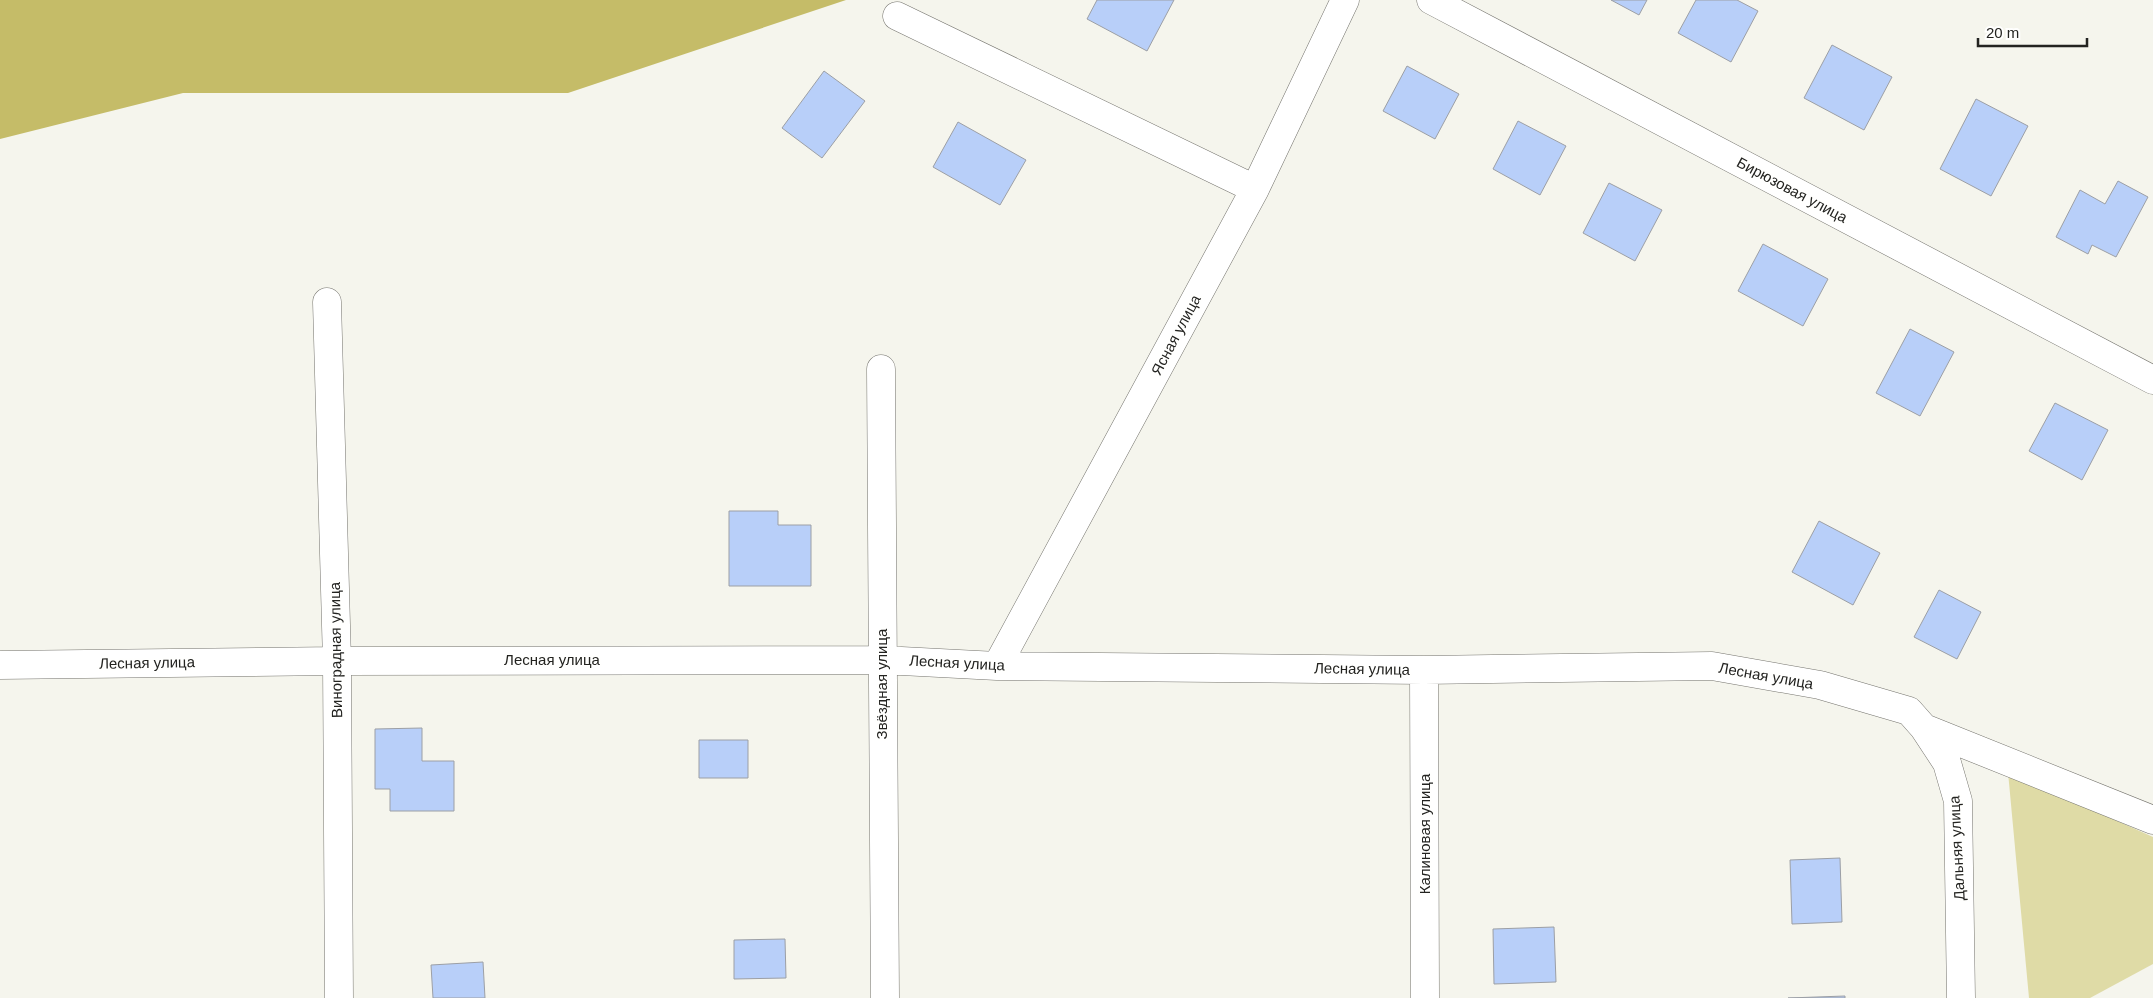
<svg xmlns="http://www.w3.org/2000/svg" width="2153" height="998" viewBox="0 0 2153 998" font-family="Helvetica,sans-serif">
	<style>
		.green { fill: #dfdba6 }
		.forest { fill: #c5bc68 }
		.building { fill: #b8cff9; stroke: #9c9fa5 }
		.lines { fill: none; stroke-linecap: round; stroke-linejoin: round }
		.minor-casing { stroke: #75746e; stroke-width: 29 }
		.minor { stroke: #fff; stroke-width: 28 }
		.labels { text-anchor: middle; stroke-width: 4.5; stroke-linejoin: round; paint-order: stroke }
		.street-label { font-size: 15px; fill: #232320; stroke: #fffffe }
	</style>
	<rect width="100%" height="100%" fill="#f5f5ed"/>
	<path class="green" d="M2008 772 2153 837V964L2090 998H2029Z"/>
	<path class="forest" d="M0 0H846L568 93H183L0 139Z"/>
	<path class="building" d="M1097 0H1174L1147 51 1087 19Z
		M1611 0H1647L1639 15Z
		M1696 0H1737L1758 11 1731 62 1678 33Z
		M1832 45 1892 77 1864 130 1804 98Z
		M1407 66 1459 94 1435 139 1383 111Z
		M824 71 865 101 822 158 782 128Z
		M1976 99 2028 126 1991 196 1940 169Z
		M1518 121 1566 146 1540 195 1493 169Z
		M958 122 1026 160 1000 205 933 167Z
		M2118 181 2148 197 2116 257 2092 245 2088 254 2056 237 2080 190 2105 204Z
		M1609 183 1662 210 1635 261 1583 233Z
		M1763 244 1828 279 1803 326 1738 291Z
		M1910 329 1954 352 1920 416 1876 393Z
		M2055 403 2108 430 2082 480 2029 451Z
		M729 511H778V525H811V586H729Z
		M1819 521 1880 553 1853 605 1792 572Z
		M1939 590 1981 612 1957 659 1914 637Z
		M422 728V761H454V811H390V789H375V729Z
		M699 740H748V778H699Z
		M1840 858 1842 922 1792 924 1790 860Z
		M1554 927 1556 982 1494 984 1493 929Z
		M785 939 786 978 734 979V940Z
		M483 962 485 998H433L431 965Z
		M1845 996V998H1788Z"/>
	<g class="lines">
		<defs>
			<path id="minor" d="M1431 0 2153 380
				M897 16 1255 189
				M327 302 337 661 339 998
				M881 369 885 998
				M0 665 337 661 882 660 997 666 1424 670 1712 666 1820 685 1909 711 1924 728 1947 763 1958 801 1961 998
				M997 666 1255 189 1345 0
				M1424 670 1425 998
				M1924 728 2153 820"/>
		</defs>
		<use href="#minor" class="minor-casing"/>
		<use href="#minor" class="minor"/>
	</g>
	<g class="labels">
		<g class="street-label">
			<text transform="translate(1792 190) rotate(28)" y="5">Бирюзовая улица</text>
			<text transform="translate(1176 335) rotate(-62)" y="5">Ясная улица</text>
			<text transform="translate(336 650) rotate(-91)" y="5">Виноградная улица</text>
			<text x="552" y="665">Лесная улица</text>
			<text transform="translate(147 663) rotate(-1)" y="5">Лесная улица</text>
			<text transform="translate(957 663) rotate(3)" y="5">Лесная улица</text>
			<text transform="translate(1362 669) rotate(1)" y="5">Лесная улица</text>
			<text transform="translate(1766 676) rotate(10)" y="5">Лесная улица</text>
			<text transform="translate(882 684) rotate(-90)" y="5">Звёздная улица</text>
			<text transform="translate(1425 834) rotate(-90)" y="5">Калиновая улица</text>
			<text transform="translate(1957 848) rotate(-93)" y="5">Дальняя улица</text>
		</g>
	</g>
	<path d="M1978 38v8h109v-8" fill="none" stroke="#232320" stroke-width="2.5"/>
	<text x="1986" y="38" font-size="15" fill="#232320" stroke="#fffffe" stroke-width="4" paint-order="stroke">20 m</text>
</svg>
